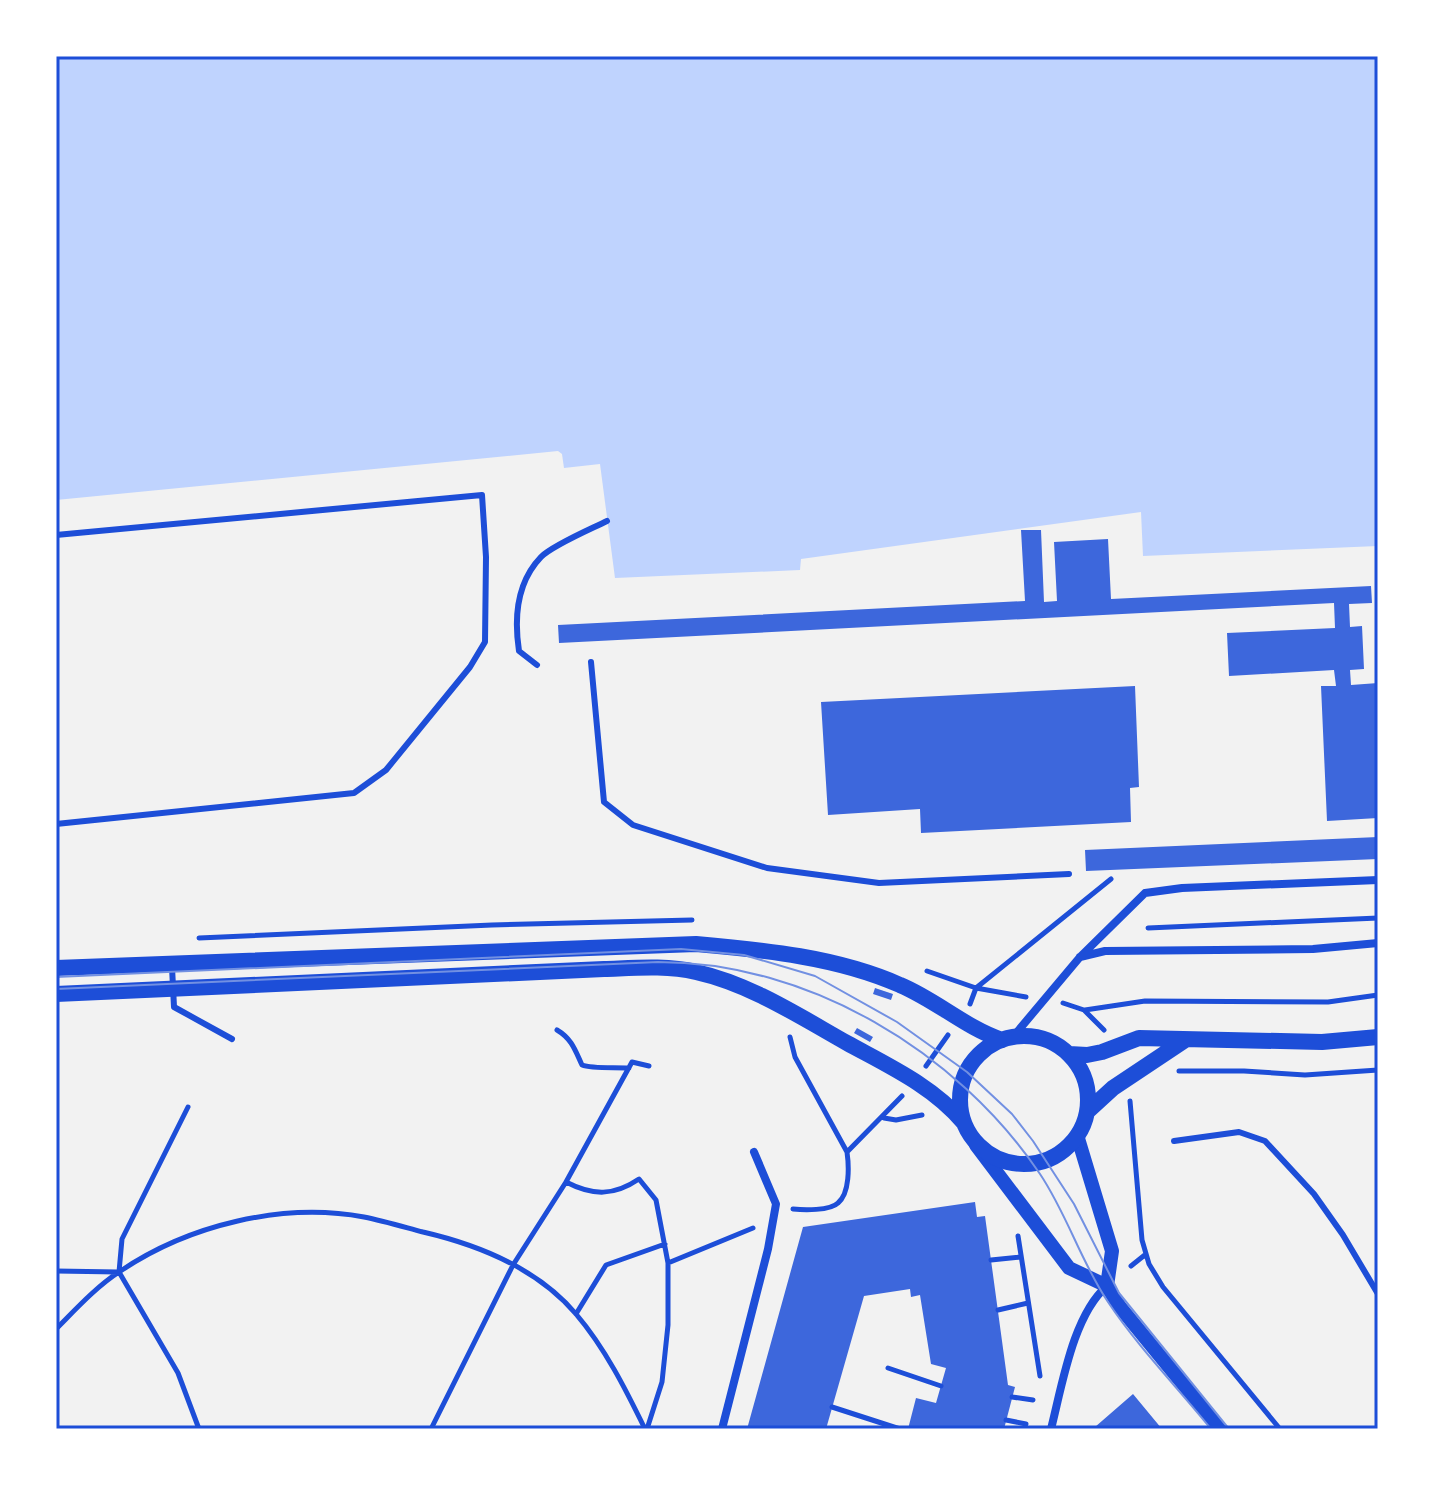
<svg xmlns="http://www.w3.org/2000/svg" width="1434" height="1485" viewBox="0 0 1434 1485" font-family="'Titillium Web',sans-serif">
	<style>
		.water { fill: #bfd3fe }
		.building { fill: #3d67dc }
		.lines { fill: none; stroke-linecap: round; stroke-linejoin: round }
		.path { stroke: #1d4ed8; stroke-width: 5 }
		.service { stroke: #1d4ed8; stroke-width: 6 }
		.minor { stroke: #1d4ed8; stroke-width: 8 }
		.tertiary { stroke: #1d4ed8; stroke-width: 14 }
		.secondary { stroke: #1d4ed8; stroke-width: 16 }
		.tram { stroke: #7290e2; stroke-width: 2 }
		.neatline { fill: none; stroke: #1d4ed8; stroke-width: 3 }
	</style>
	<rect width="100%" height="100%" fill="#f2f2f2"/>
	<path class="water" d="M56 56H1378V546L1143 556 1141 512 801 559 800 570 615 578 600 464 564 468 562 454 558 451 56 500Z"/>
	<path class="building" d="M1021 530H1041L1044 602 1057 601 1054 542 1108 539 1111 599 1371 586 1372 603 1349 604 1350 627 1362 626 1364 669 1350 670 1351 685 1378 683V818L1327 821 1321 686H1336L1334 670 1229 676 1227 633 1335 628 1334 603 559 643 558 625 1025 601Z
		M1135 686 1139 787 1130 788 1131 822 921 833 920 809 828 815 821 702Z
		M1378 837V859L1086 871 1085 850Z
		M875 988 893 994 891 1000 873 994Z
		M857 1028 873 1037 870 1042 854 1033Z
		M975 1202 977 1217 985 1216 1008 1385 1015 1387 1004 1429H908L916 1398 936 1403 946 1368 931 1364 920 1295 911 1297 910 1289 864 1296 826 1429H747L803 1227Z
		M1133 1394 1162 1429H1096L1095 1427Z"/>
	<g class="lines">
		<path class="path" d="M1148 928 1378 918
			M199 938 492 925 692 920
			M927 971 976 988 1026 997
			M1063 1003 1084 1010 1104 1030
			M970 1004 976 988 1111 879
			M1085 1010 1145 1001 1328 1002 1378 995
			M557 1030C572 1039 575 1050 582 1065 592 1069 616 1067 629 1068
			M790 1037 795 1057 847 1152C849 1166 850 1193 838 1203 830 1211 803 1210 793 1209
			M926 1066 948 1035
			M1179 1071H1244L1305 1075 1378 1070
			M1130 1101 1142 1240 1149 1264 1163 1287 1280 1429
			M188 1107 122 1239 119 1272 178 1373 199 1429
			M884 1118 896 1120 922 1115
			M847 1152 902 1096
			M566 1182 632 1062 649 1066
			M1018 1236 1040 1376
			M991 1260 1021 1257
			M668 1263 753 1228
			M1131 1266 1146 1254
			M56 1271 118 1272
			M998 1310 1028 1303
			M576 1314 606 1265 665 1244
			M56 1329C76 1309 96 1287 119 1272 188 1225 282 1202 364 1217 384 1221 404 1227 423 1232 479 1245 538 1269 576 1314 605 1348 626 1390 645 1429
			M888 1368 941 1386
			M1012 1397 1033 1400
			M832 1407 900 1429
			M1006 1420 1026 1424
			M431 1429 513 1265 566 1182C593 1196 614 1196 639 1179L656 1200 668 1263V1325L662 1382 647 1429"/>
		<path class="service" d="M56 535 482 495 486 557 485 642 470 667 386 770 354 793 56 824
			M591 662 604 802 633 825 767 868 879 883 1069 874
			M537 665 519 651C514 618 517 582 541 557 553 545 591 529 607 521
			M172 967 174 1007 232 1039
			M1174 1141 1239 1132 1265 1141 1314 1194 1343 1235 1378 1294"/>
		<path class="minor" d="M1080 957 1105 951 1313 949 1378 943
			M1012 1038 1080 957 1145 893 1182 888 1378 880
			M722 1429 768 1249 776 1204 754 1152
			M1051 1429C1062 1386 1073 1315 1107 1286"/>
		<path class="tertiary" d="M1077 1135 1112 1251 1107 1286
			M976 1145 1069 1268 1107 1286 1120 1307 1220 1429"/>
		<path class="secondary" d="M56 968 696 944C764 950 837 957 900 985 936 1000 966 1028 1002 1040
			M56 994 604 969C634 968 666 965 696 972 750 984 799 1016 847 1043 887 1065 933 1086 963 1122
			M960 1100a64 64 0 1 1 128 0a64 64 0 1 1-128 0Z
			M1069 1054 1087 1055 1102 1052 1139 1038 1322 1042 1378 1037
			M1089 1110 1113 1088 1185 1040"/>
		<path class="tram" d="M56 977 681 949 744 955 815 976 897 1022 967 1072 1012 1114 1033 1141 1074 1204 1119 1293 1229 1429
			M56 989 658 962C808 962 957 1051 1040 1174 1067 1214 1081 1262 1108 1302 1138 1347 1177 1387 1211 1429"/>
	</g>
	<rect width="1434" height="1485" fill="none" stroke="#ffffff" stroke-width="116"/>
	<rect x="58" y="58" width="1318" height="1369" class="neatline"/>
</svg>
